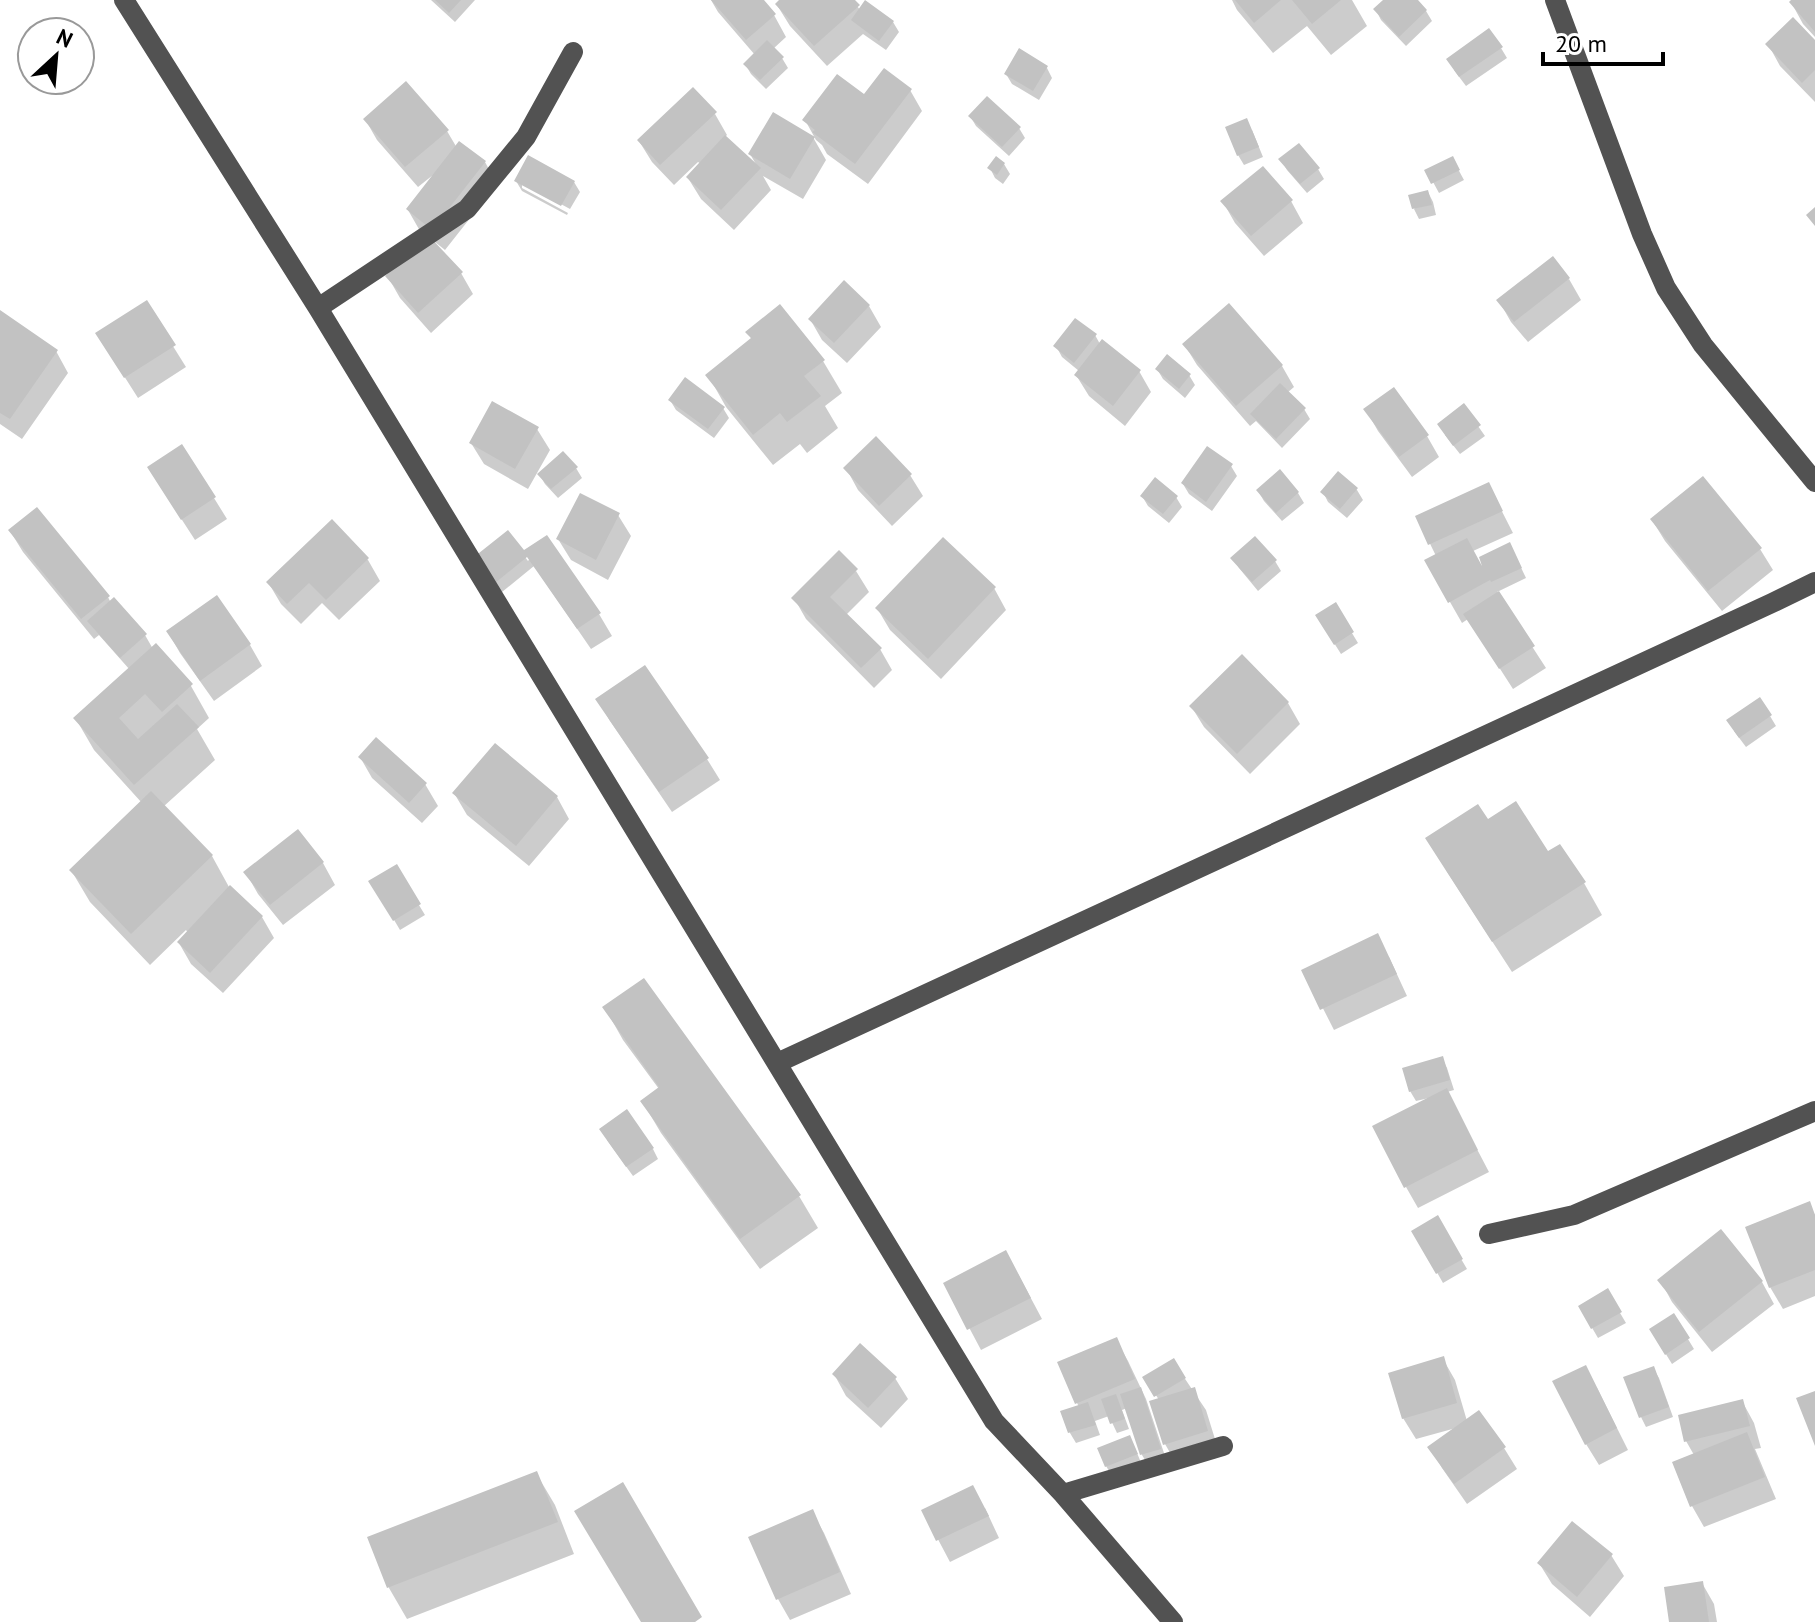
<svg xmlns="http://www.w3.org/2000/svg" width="1815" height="1622" viewBox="0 0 1815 1622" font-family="'PT Sans',sans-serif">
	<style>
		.shadow { fill: #0003 }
		.building { fill: #c2c2c2 }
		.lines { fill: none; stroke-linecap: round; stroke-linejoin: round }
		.minor { stroke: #525252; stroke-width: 20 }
	</style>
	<rect width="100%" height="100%" fill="#fff"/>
	<path class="shadow" d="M431 0H475L455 22Z
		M711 0H761L774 15 786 37 773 49 782 58 788 68 766 89 751 74 745 64 755 55 718 12Z
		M782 0H853L860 10 893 22 899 32 886 50 863 34 827 66 790 26 777 5Z
		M1232 0H1352L1367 26 1331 55 1307 26 1273 53 1237 10Z
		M1386 0H1415L1426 11 1432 21 1406 46 1381 20 1376 10Z
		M1794 0H1815V37L1803 24 1791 2Z
		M1815 43V102L1780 66 1768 44Z
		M1501 48 1507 58 1466 86 1454 70Z
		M1047 68 1052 78 1039 100 1012 84 1006 74Z
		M910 90 922 111 868 184 827 154 822 145 816 140 805 120 865 96Z
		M715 114 727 135 725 137 757 166 750 154 774 115 814 139 826 160 803 199 763 176 771 190 734 230 701 199 688 178 701 164 698 162 674 185 652 162 639 141Z
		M970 116 1019 128 1025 138 1009 156 976 126Z
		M365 119 447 131 457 148 485 162 497 184 445 250 435 242 433 244 461 273 473 294 431 333 400 298 388 277 420 231 408 210 433 175 418 187 377 140Z
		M1252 130 1263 157 1244 165 1238 155Z
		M1452 158 1464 180 1439 193 1427 171Z
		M1281 160 1318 169 1324 179 1307 193 1287 170Z
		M1004 164 1010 174 1003 184 995 178 990 168Z
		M516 181 574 182 580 192 570 209 522 183V188L568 213 567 215 522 191Z
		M1428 192 1433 202 1436 215 1419 219 1414 209Z
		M1291 201 1303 223 1264 256 1235 223 1223 202Z
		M1569 279 1581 300 1528 342 1511 322 1499 301Z
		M146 303 186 367 138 398 110 354Z
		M1228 305 1282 366 1294 387 1287 393 1304 409 1310 419 1282 448 1256 421 1250 426 1197 365 1184 344Z
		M869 306 881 327 847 363 822 340 810 319Z
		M0 315 56 351 68 373 22 439 0 424Z
		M748 332 823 361 842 393 825 406 838 428 807 453 800 444 773 465 726 407 708 375 752 340Z
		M1095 335 1100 344 1139 371 1151 392 1125 426 1089 396 1076 375 1079 371 1062 357 1056 346Z
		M1157 369 1189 375 1195 385 1185 398 1163 379Z
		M670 400 723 408 729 418 714 438 676 410Z
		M1464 406 1485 436 1460 454 1445 435Z
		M1366 410 1427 436 1439 457 1412 477 1378 431Z
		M537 429 550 450 528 489 484 464 471 443Z
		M1231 466 1237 476 1212 511 1189 494 1183 484Z
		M576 468 582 478 558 498 545 484 539 474Z
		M846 468 910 475 923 496 892 526 858 490Z
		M1338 474 1357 490 1363 500 1347 518 1328 502 1323 492Z
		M1488 484 1513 533 1473 551 1486 575 1515 555 1526 578 1497 592 1546 668 1513 689 1468 619 1462 623 1450 602 1436 556 1417 517Z
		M162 489 214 498 227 519 195 540Z
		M1258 491 1298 493 1304 503 1282 521 1264 501Z
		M1142 496 1176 497 1182 507 1169 523 1148 506Z
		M618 515 631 536 608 580 571 560 558 539Z
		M1652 520 1760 549 1773 570 1722 611 1665 541Z
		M332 522 368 560 380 581 339 620 322 603 301 624 281 604 268 582Z
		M10 531 108 597 111 603 145 635 153 649 191 686 209 718 197 729 215 760 163 807 212 856 229 887 262 917 274 938 223 993 191 964 179 943 188 933 186 930 150 965 90 902 71 870 142 803 94 750 76 719 130 670 99 635 94 639 23 552Z
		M507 533 528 561 546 538 599 614 612 636 591 649 534 566 502 592 482 568Z
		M1233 558 1275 561 1281 571 1258 591 1239 568Z
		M856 571 869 592 846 615 880 649 892 670 874 688 806 619 794 598Z
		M994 588 1006 610 941 679 890 630 877 608Z
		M216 598 250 645 262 666 214 701 180 653 168 632Z
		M1335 605 1358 643 1341 654 1317 616Z
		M1242 656 1288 703 1300 724 1250 774 1204 727 1191 706Z
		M645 668 707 759 720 780 672 812 610 721 598 700Z
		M1770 716 1776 726 1746 747 1734 731Z
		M360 757 425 784 438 806 422 823 372 778Z
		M454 793 557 797 569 819 529 866 467 815Z
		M1487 822 1548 854 1584 883 1602 915 1512 972 1446 870Z
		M297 832 323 863 335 885 283 925 258 894 246 873Z
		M396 867 425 915 400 930 371 881Z
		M1389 957 1407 996 1334 1030 1304 971Z
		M605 1008 799 1196 818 1228 760 1269 661 1133 642 1101 659 1089 623 1040Z
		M1442 1058 1447 1068 1454 1090 1447 1092 1489 1172 1418 1208 1406 1187 1429 1098 1416 1101 1410 1091Z
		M607 1140 653 1149 658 1159 633 1176Z
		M1809 1204 1815 1215V1296L1783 1309 1770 1287 1747 1228Z
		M1437 1218 1467 1269 1443 1283 1414 1232Z
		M1721 1232 1762 1282 1774 1304 1712 1352 1672 1302 1660 1280Z
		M1018 1274 1042 1319 981 1350 946 1284Z
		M1607 1291 1626 1323 1598 1338 1580 1307Z
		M1674 1316 1694 1349 1672 1364 1651 1330Z
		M1116 1340 1128 1361 1146 1399 1166 1459 1148 1465 1142 1455 1127 1408 1122 1410 1129 1429 1117 1433 1109 1416 1095 1421 1100 1435 1076 1443 1070 1433 1063 1412 1079 1407 1077 1403Z
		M1443 1359 1455 1380 1467 1421 1504 1448 1517 1469 1467 1504 1442 1468 1430 1447 1456 1428 1416 1439 1403 1418Z
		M1173 1361 1206 1410 1219 1452 1177 1465 1165 1444 1159 1400 1145 1378Z
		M1653 1368 1659 1378 1673 1417 1646 1427 1641 1417Z
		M834 1374 895 1378 908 1399 881 1428 846 1396Z
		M1597 1388 1628 1450 1599 1465 1586 1444Z
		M1742 1401 1754 1423 1761 1448 1755 1449 1776 1499 1704 1527 1692 1506 1694 1455 1686 1441Z
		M1135 1448 1142 1465 1112 1476 1106 1466Z
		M536 1473 555 1505 574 1554 407 1619 389 1588 370 1538Z
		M985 1508 999 1538 950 1562 923 1511Z
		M812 1512 824 1533 851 1594 790 1620 778 1599Z
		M1611 1555 1624 1576 1590 1617 1552 1584 1539 1563Z
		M1702 1583 1714 1604 1717 1622H1671Z"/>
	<path class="building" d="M435 0H461L449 13Z
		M711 0H764L776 14 746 40Z
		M779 0H855L860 5 814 46 775 4Z
		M865 0 894 21 879 41 851 20Z
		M1235 0H1281L1254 23Z
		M1292 0H1341L1312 24Z
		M1383 0H1418L1427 10 1399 37 1373 9Z
		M1791 0H1815V32L1789 2Z
		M1793 17 1815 40V70L1802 83 1765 44Z
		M1489 28 1503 47 1459 77 1446 59Z
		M767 40 784 57 760 80 743 64Z
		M1019 48 1048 66 1033 91 1004 74Z
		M884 68 912 89 855 164 812 132 815 130 802 120 837 74 864 94Z
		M406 81 449 130 405 167 363 119Z
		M693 87 717 112 660 165 637 140Z
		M987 96 1021 127 1002 147 968 116Z
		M773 112 815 137 790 179 748 154Z
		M1247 118 1259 147 1237 156 1225 127Z
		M725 135 761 168 721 210 686 177Z
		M459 141 486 161 432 230 406 209Z
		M1299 143 1320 168 1300 184 1278 159Z
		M528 155 575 181 561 206 514 181Z
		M996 156 1005 163 997 175 987 168Z
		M1453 156 1460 170 1431 184 1424 170Z
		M1263 166 1293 200 1251 236 1220 201Z
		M1428 190 1432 205 1412 209 1408 195Z
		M1815 207V226L1806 215Z
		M429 236 463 272 418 313 385 276Z
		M1553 256 1570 278 1514 322 1496 300Z
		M844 280 870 305 834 343 808 319Z
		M147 300 176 345 124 378 95 333Z
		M1229 303 1283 365 1236 406 1182 344Z
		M780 304 825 360 804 376 821 396 787 422 780 413 753 435 705 375 751 338 745 332Z
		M0 310 58 350 10 419 0 413Z
		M1075 318 1097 334 1074 363 1053 346Z
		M1102 339 1141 370 1113 406 1074 375Z
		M1167 354 1191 374 1179 389 1155 369Z
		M685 377 725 407 708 429 668 400Z
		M1280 383 1306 408 1276 439 1250 414Z
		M1394 387 1429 435 1399 457 1363 409Z
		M492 401 539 427 515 469 469 443Z
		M1464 403 1481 425 1453 446 1437 424Z
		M876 436 912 474 879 506 843 468Z
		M182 444 216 497 181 520 147 467Z
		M1207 446 1233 464 1206 502 1181 483Z
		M563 451 578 467 551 489 537 474Z
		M1280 469 1299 492 1276 513 1256 490Z
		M1338 471 1358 488 1340 509 1320 492Z
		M1703 476 1762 548 1708 591 1650 519Z
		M1155 477 1178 496 1163 514 1140 496Z
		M1489 482 1503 511 1428 545 1415 516Z
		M580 493 620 513 596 560 556 539Z
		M37 507 110 596 81 619 8 530Z
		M332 519 369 558 326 600 309 583 287 604 266 582Z
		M508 530 524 550 547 535 601 613 577 629 527 557 495 583 474 557Z
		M1255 536 1277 560 1252 582 1230 558Z
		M943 537 996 587 928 659 875 608Z
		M1467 538 1482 566 1479 557 1510 542 1522 568 1491 582 1490 580 1448 603 1424 560Z
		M839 550 858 569 830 597 882 648 861 668 791 598Z
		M1499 591 1535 646 1499 669 1463 614Z
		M217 595 251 644 200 681 166 631Z
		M114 597 147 634 120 658 87 621Z
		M1336 602 1354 632 1334 645 1315 615Z
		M156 643 193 684 162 712 145 694 119 718 138 739 177 704 199 727 134 785 73 718Z
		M1242 654 1289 702 1237 754 1189 706Z
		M645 665 709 758 659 792 595 699Z
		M1760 697 1772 715 1739 738 1726 720Z
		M376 737 427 783 409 803 358 757Z
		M495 743 558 796 516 846 452 793Z
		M151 791 213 855 131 934 69 870Z
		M1516 801 1548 851 1560 844 1586 882 1492 942 1425 838 1478 804 1488 819Z
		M298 829 324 862 270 905 243 872Z
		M397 864 421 904 393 921 368 881Z
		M230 885 263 916 210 973 177 942Z
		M1378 933 1397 974 1320 1010 1301 970Z
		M644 978 801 1195 740 1239 640 1101 659 1087 602 1007Z
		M1443 1056 1450 1080 1409 1092 1402 1068Z
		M1447 1088 1478 1150 1404 1188 1372 1126Z
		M627 1109 654 1148 626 1167 599 1129Z
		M1810 1201 1815 1215V1270L1769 1288 1745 1227Z
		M1438 1215 1463 1259 1436 1274 1411 1231Z
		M1721 1229 1763 1281 1699 1332 1657 1280Z
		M1006 1250 1031 1298 967 1330 943 1283Z
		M1608 1288 1622 1312 1591 1329 1578 1306Z
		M1674 1313 1690 1338 1665 1355 1649 1329Z
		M1117 1337 1135 1379 1075 1404 1057 1362Z
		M860 1343 897 1377 868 1408 832 1374Z
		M1444 1356 1457 1403 1402 1419 1388 1373Z
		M1174 1358 1186 1378 1154 1397 1142 1377Z
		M1586 1365 1617 1428 1585 1445 1552 1381Z
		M1654 1366 1669 1407 1639 1418 1623 1377Z
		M1141 1387 1161 1449 1140 1455 1120 1394Z
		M1195 1387 1208 1431 1163 1445 1149 1401Z
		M1815 1391V1446L1796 1398Z
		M1116 1394 1125 1419 1110 1424 1101 1399Z
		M1743 1399 1750 1426 1684 1442 1678 1415Z
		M1088 1402 1096 1425 1068 1433 1060 1411Z
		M1479 1410 1506 1447 1454 1484 1427 1447Z
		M1747 1432 1765 1477 1690 1507 1672 1462Z
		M1130 1435 1138 1454 1105 1467 1097 1448Z
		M537 1471 558 1522 387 1588 367 1537Z
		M623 1482 702 1617 695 1622H641L574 1511Z
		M973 1485 989 1516 936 1541 921 1510Z
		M813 1509 840 1572 776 1600 748 1537Z
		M1572 1521 1613 1554 1577 1597 1537 1563Z
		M1703 1581 1709 1622H1669L1664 1587Z"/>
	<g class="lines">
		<path class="minor" d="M124 0 318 308 994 1421 1063 1494 1173 1622
			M1555 0 1642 234 1666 288 1703 345 1815 482
			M318 308 467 209 526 137 573 52
			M777 1063 1772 603 1815 582
			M1489 1234 1574 1215 1815 1111
			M1063 1494 1223 1446"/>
	</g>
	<g transform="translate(56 56) rotate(26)"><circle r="38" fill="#ffffff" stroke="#999999" stroke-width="2"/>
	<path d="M0-6L14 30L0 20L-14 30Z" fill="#000000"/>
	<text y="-12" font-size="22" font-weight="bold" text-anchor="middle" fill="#000000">N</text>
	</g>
	<path d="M1543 52v12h120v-12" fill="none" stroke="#000000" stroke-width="4"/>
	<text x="1555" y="52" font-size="24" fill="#000000" stroke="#ffffff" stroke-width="6" paint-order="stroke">20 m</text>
</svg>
